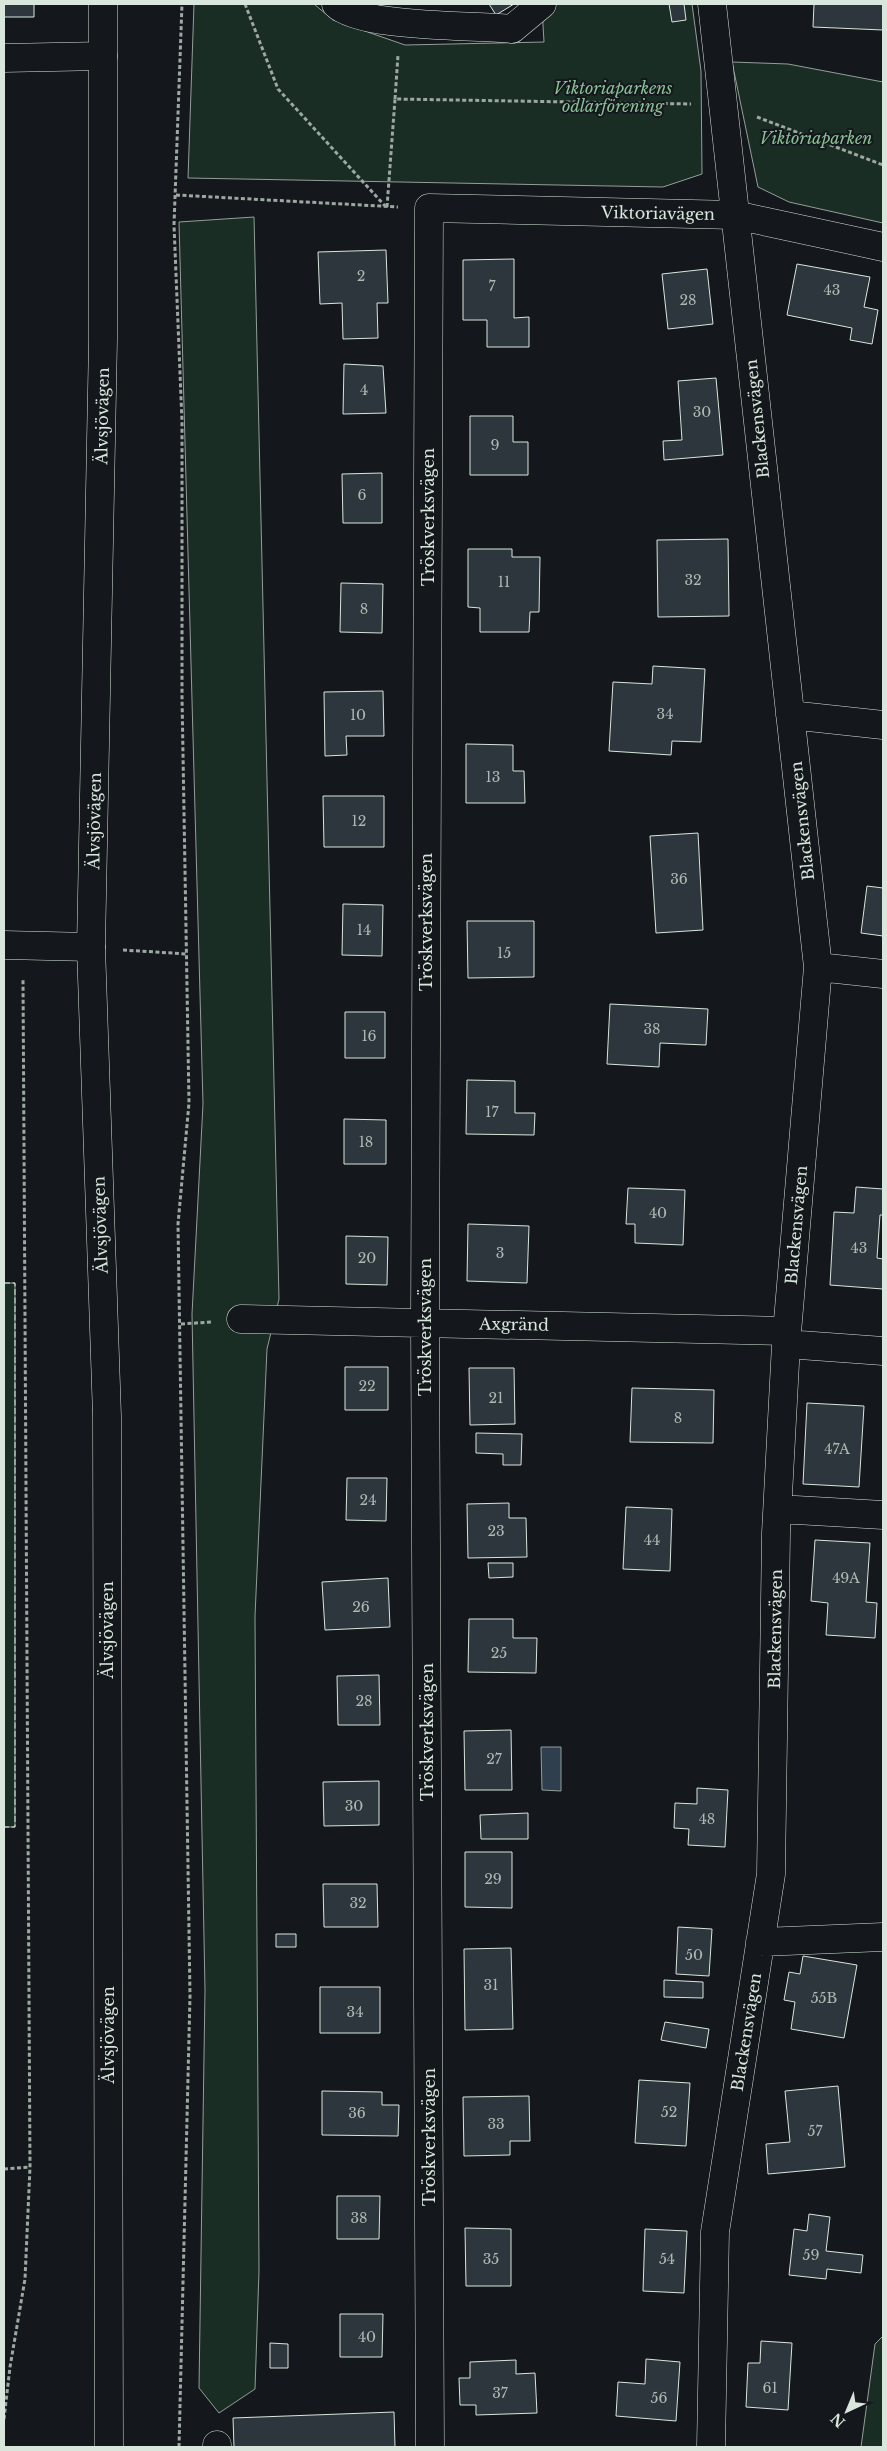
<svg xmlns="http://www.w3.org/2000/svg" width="887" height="2451" viewBox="0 0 887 2451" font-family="'Libre Baskerville',serif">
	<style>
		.green { fill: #1a2d24; stroke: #939e99 }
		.water { fill: #2f3f4d; stroke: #939e99 }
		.building { fill: #2c363c; stroke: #d8e6dc }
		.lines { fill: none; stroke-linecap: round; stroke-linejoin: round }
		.minor-casing { stroke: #d8e6dc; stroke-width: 29 }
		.major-casing { stroke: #d8e6dc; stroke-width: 29 }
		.path { stroke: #9da8a2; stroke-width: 3; stroke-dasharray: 4 2.5; stroke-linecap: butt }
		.minor { stroke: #14181c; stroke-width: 28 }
		.major { stroke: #14181c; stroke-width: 28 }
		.fence { stroke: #d8e6dc; stroke-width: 1; stroke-dasharray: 6 2.5; stroke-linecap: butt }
		.labels { text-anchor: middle; stroke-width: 4; stroke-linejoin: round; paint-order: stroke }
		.number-label { font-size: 14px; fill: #adbab4 }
		.park-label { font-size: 16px; font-style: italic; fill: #8ac095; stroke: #14181c }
		.street-label { font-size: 16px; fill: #d8e6dc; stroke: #14181c }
	</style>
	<rect width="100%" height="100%" fill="#14181c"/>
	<path class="green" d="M194 4H314L333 20 405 45 544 42 542 8 550 4H692L701 71 702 174 663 187 188 178Z
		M732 62 788 64 883 82V223L789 202 758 187Z
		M254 217 279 1299 267 1349 255 1616 259 2271 255 2389 219 2413 199 2388 205 1990 192 1314 203 1104 179 222Z
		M4 1283H15V1827H4Z
		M883 2336V2447H861L875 2344Z"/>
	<path class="water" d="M541 1747H561V1791L542 1790Z"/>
	<path class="building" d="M4 4H34V17H4Z
		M489 4H514L496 15Z
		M669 4H684L686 20 672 22Z
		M814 4H883V30L813 27Z
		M386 250 388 303H377L378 338 343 339 342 303 320 304 318 252Z
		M514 259V318L529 317V347H487V320H463V260Z
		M797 264 870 277 864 307 878 310 872 344 850 340 852 328 787 315Z
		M707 269 713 324 668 329 662 274Z
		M344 364 383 366 386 413 343 414Z
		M716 378 723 455 664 460 663 441 682 440 678 381Z
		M470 416H513V442H528V475H470Z
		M382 473V523H343L342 474Z
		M728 539 729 616 658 617 657 540Z
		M468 549H512V557H540L539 612H530L529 632H480V608L468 607Z
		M341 583 383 584 382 633 340 632Z
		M653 666 705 669 701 742 672 741 671 755 609 751 613 682 652 684Z
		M383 691 384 736H346L347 755 325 756 324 692Z
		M466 744 513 745V771H524L525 803H466Z
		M323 796H384V847H324Z
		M698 833 703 930 656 933 650 836Z
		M867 886 883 888V936L861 933Z
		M343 904 383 905 382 956 342 955Z
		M467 921H534V977L468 978Z
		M610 1004 708 1009 706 1045 660 1043 659 1067 607 1064Z
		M345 1012H385V1058H345Z
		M467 1080 515 1081V1113H535L534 1135 466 1134Z
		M344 1119 386 1120V1164H344Z
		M856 1187 883 1189V1215H880L877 1258 883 1259V1289L830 1285 834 1212 854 1213Z
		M628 1188 685 1190 683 1245 635 1243V1224H626Z
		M468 1224 529 1226 527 1283 467 1281Z
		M346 1236 388 1237 387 1285 346 1284Z
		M345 1367H388V1410H345Z
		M469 1368H514L515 1424 470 1425Z
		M632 1388 714 1390 713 1443 630 1442Z
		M807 1403 864 1406 859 1487 803 1484Z
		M476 1433 522 1434 521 1465H503V1454L476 1453Z
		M347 1478H387L386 1521 346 1520Z
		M509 1503V1518H526L527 1557 468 1558 467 1504Z
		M626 1507 672 1509 670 1571 623 1569Z
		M815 1540 870 1543 866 1602 877 1603 875 1638 826 1635 828 1603 811 1601Z
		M488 1563H513V1577L489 1578Z
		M388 1578 390 1627 325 1630 322 1582Z
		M469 1619H513V1638H537L536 1673 468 1672Z
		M379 1675 380 1725H338L337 1676Z
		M511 1730 512 1790H465L464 1731Z
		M379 1781V1825L324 1826 323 1782Z
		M697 1788 728 1790 725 1847 688 1845 689 1829 674 1828 675 1803 697 1804Z
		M528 1813V1839H481L480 1815Z
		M465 1852H512V1908L465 1907Z
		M323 1884H377L378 1927H324Z
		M678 1927 712 1929 709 1976 676 1974Z
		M276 1934H296V1947H276Z
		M511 1948 513 2029 465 2030 464 1949Z
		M803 1956 857 1965 844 2038 791 2029 795 2002 784 2000 789 1972 800 1974Z
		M664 1980 703 1982V1998L664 1997Z
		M320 1987H380V2033H320Z
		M665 2022 709 2029 706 2048 661 2040Z
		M639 2080 690 2083 686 2146 635 2143Z
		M838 2086 845 2167 768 2174 766 2144 790 2142 785 2091Z
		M322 2091 382 2092V2105H399L398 2136 322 2135Z
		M529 2096 530 2141H510V2155L464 2156 463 2097Z
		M337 2196H380L379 2239H337Z
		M809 2214 830 2217 826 2251 863 2255 861 2273 827 2269 826 2279 789 2275 794 2229 807 2231Z
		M465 2228 511 2229V2286H466Z
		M645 2229 687 2231 684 2293 643 2291Z
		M340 2314H383L382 2357H340Z
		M761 2341 792 2343 788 2410 746 2407 748 2363H760Z
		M270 2343 288 2344V2368H270Z
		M646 2359 680 2362 676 2421 616 2416 618 2382 645 2384Z
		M516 2360V2374L535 2373 537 2413 476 2415V2405H460L459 2378H470V2362Z
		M394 2412 395 2447H234L233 2418Z"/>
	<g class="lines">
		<defs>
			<path id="minor" d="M336 4C360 28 473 25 512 29L542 4
				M4 58 103 56
				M790 715 883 725
				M4 945 91 947
				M818 967 883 974
				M241 1319 787 1331
				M786 1344 883 1351
				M778 1509 883 1515
				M760 1942 883 1937
				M217 2445V2447
				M430 2447 425 1322 429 208 735 215 883 247
				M711 2447 715 2232 771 1874 776 1533 786 1344 818 967 712 4"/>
			<path id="major" d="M103 4V340L91 947 107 1416 109 2447"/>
		</defs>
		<use href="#minor" class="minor-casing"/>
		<use href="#major" class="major-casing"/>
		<path class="path" d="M245 4 278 89 386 207
			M395 99 398 55
			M757 117 883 165
			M176 195 398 207
			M387 207 395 99 691 104
			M123 950 187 954
			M181 1324 211 1322
			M4 2169 30 2167
			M4 2419 10 2367 25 2279 30 2167 23 979
			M179 2447 190 1996 178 1224 189 1103 182 696V422L174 225 182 4"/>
		<use href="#minor" class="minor"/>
		<use href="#major" class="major"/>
		<path class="fence" d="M4 1283H15V1827H4"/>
	</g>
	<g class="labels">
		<g class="number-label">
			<text x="361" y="281">2</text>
			<text x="492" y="291">7</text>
			<text x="832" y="295">43</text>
			<text x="688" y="305">28</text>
			<text x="364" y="395">4</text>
			<text x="702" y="417">30</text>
			<text x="495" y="450">9</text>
			<text x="362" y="500">6</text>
			<text x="693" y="585">32</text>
			<text x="504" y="587">11</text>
			<text x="364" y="614">8</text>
			<text x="665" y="719">34</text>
			<text x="358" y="720">10</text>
			<text x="493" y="782">13</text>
			<text x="359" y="826">12</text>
			<text x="679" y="884">36</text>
			<text x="364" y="935">14</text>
			<text x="504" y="958">15</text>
			<text x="652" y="1034">38</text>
			<text x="369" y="1041">16</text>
			<text x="492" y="1117">17</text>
			<text x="366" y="1147">18</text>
			<text x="658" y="1218">40</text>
			<text x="859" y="1253">43</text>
			<text x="500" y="1258">3</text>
			<text x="367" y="1263">20</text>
			<text x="367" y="1391">22</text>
			<text x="496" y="1403">21</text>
			<text x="678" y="1423">8</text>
			<text x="837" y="1454">47A</text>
			<text x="368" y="1505">24</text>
			<text x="496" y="1536">23</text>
			<text x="652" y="1545">44</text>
			<text x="846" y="1583">49A</text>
			<text x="361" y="1612">26</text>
			<text x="499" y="1658">25</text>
			<text x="364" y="1706">28</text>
			<text x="494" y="1764">27</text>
			<text x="354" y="1811">30</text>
			<text x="707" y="1824">48</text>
			<text x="493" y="1884">29</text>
			<text x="358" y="1908">32</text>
			<text x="694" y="1960">50</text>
			<text x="491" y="1990">31</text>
			<text x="824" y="2003">55B</text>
			<text x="355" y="2017">34</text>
			<text x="669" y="2117">52</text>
			<text x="357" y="2118">36</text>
			<text x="496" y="2129">33</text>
			<text x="815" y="2136">57</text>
			<text x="359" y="2223">38</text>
			<text x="811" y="2260">59</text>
			<text x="491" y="2264">35</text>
			<text x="667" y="2264">54</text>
			<text x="367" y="2342">40</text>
			<text x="770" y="2393">61</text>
			<text x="500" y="2398">37</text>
			<text x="659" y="2403">56</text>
		</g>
		<g class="park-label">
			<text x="613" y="94">Viktoriaparkens<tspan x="613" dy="18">odlarförening</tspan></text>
			<text x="816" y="144">Viktoriaparken</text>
		</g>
		<g class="street-label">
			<text transform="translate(658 213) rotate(1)" y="6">Viktoriavägen</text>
			<text transform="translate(102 416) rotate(-89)" y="6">Älvsjövägen</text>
			<text transform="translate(757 419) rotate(-96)" y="6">Blackensvägen</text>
			<text transform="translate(428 517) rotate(-90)" y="6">Tröskverksvägen</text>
			<text transform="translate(94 821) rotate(-89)" y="6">Älvsjövägen</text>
			<text transform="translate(802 821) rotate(-96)" y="6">Blackensvägen</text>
			<text transform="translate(426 922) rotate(-90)" y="6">Tröskverksvägen</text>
			<text transform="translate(100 1225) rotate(-92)" y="6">Älvsjövägen</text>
			<text transform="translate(796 1225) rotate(-85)" y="6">Blackensvägen</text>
			<text transform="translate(514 1324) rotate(1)" y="6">Axgränd</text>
			<text transform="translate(425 1327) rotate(-90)" y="6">Tröskverksvägen</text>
			<text transform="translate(775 1629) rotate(-89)" y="6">Blackensvägen</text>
			<text transform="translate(107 1630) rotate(-90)" y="6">Älvsjövägen</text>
			<text transform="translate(427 1732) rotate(-90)" y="6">Tröskverksvägen</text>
			<text transform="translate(746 2032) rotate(-81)" y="6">Blackensvägen</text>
			<text transform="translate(108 2035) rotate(-90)" y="6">Älvsjövägen</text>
			<text transform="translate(429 2137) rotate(-90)" y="6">Tröskverksvägen</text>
		</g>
	</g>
	<rect width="887" height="2451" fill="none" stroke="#d8e6dc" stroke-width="10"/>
	<g transform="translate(847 2411) rotate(224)" stroke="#14181c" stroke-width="4" paint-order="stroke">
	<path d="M0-4L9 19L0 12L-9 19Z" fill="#d8e6dc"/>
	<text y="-8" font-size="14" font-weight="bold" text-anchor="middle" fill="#d8e6dc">N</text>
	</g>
</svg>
